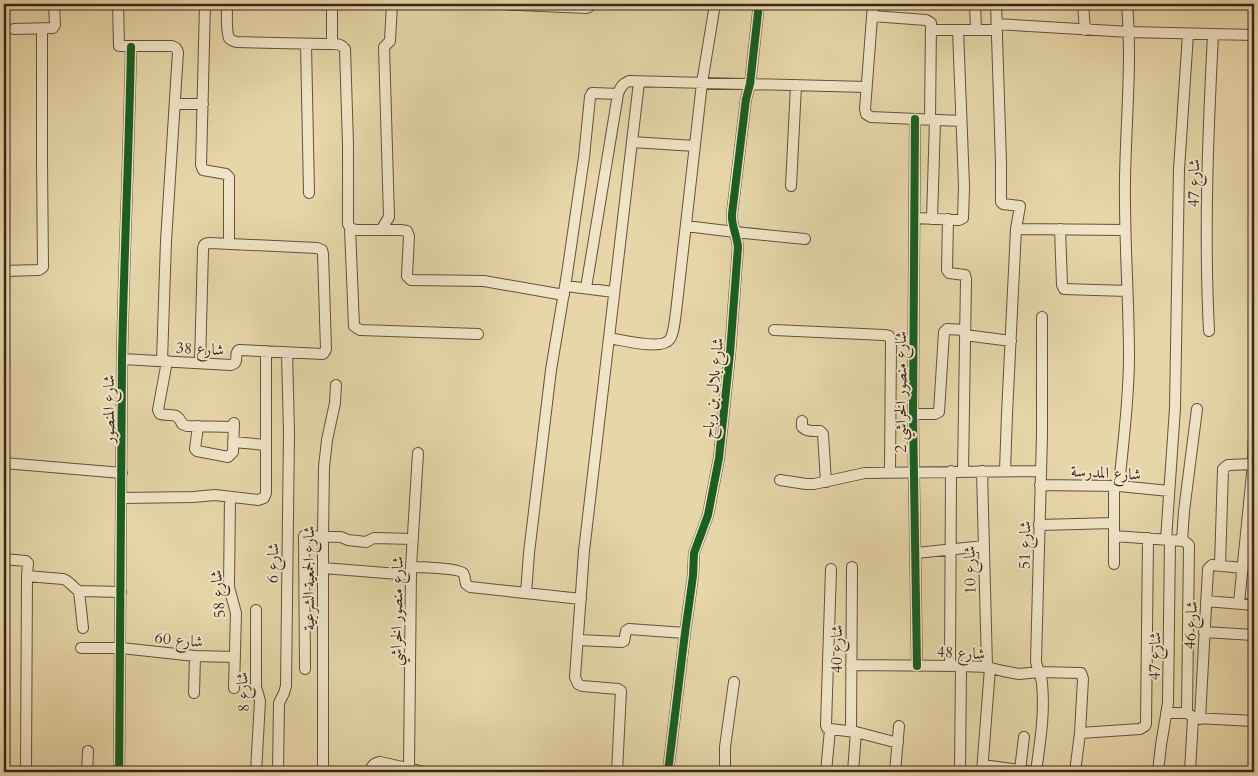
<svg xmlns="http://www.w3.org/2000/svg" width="1258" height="776" viewBox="0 0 1258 776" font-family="Cardo,Amiri,serif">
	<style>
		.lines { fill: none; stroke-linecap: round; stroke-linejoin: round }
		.minor-casing { stroke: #66513f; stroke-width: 12 }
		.minor { stroke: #efe4c6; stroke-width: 10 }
		.cycleway-casing { stroke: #efe4c6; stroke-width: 11 }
		.cycleway { stroke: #1b5e20; stroke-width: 8 }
		.labels { text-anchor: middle; stroke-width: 4; stroke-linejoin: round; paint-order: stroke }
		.street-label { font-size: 16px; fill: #3b251c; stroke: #efe4c6 }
	</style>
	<rect width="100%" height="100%" fill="#e6d6a8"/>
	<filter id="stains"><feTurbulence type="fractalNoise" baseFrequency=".004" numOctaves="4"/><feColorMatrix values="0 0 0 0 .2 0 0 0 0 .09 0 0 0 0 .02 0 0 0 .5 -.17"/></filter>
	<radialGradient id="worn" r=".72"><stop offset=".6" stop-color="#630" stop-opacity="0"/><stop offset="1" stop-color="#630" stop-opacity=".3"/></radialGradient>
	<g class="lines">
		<defs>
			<path id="minor" d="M118 4 119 46H172L176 48 178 52 166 241 162 361
				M205 4 201 165 203 170 226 174 229 177V244
				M227 4C227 11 226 32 229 38 231 41 233 41 237 42L323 44H332V4
				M500 4 586 8 589 7 590 4
				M873 4 865 109 866 114 871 117 961 121
				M975 4 976 30
				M996 4 1001 163V202L1003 204 1020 206 1016 229 1007 414 1005 471
				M1083 4 1085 30
				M872 16 926 20 931 23 930 120
				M997 24 1130 32 1254 35
				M14 29 53 28 55 25 54 4
				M932 30H997
				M306 44 309 193
				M332 44C338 44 341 44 345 49L348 144V224L350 228 356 230H401L407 231 409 236 407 276 411 280 484 281 564 295
				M175 104H203
				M915 119 913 414 917 666
				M632 142 695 146
				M791 186 796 85
				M915 218 959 220 963 218 964 186 958 30
				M932 219 935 120
				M948 219 947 270 949 273 965 275 966 279 963 471
				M686 226 735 232 805 239
				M350 228 354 326 360 330 478 334
				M1016 229 1125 230
				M1060 229 1062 285 1064 289 1127 291
				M381 230 389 217 384 47 390 41 392 4
				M4 271 39 270 43 267 42 159V29
				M566 286 614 292
				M586 288 618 94C620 88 622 84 629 81L866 87
				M774 330 884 335 889 336 891 341 890 472
				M1209 331C1204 232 1208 133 1213 34
				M965 335 1011 341
				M609 338C622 340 662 351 670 339 674 334 675 318 676 312L702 83 715 4
				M122 359 231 365 235 363C238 359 234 353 239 350L323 354 324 353 326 349 323 254 322 250 317 248 210 243C205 243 203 245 203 250L200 363
				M167 361 158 410 160 414C171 417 177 411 182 424L187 426 234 427
				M913 414H935L939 412 944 332 947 329 965 330
				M802 421V427C807 432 813 431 820 431L823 434 826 482
				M198 426 195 449 197 451 228 457 233 452 234 423
				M233 442 266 445
				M4 463 122 473
				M982 471 987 667
				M780 480 806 484H814L865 473 1041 471
				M1040 485 1119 486 1169 491
				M1119 486C1123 443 1129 401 1129 357 1129 298 1124 238 1125 179 1126 120 1132 62 1127 4
				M230 497 229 587 236 613 234 688
				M122 498 193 497 215 495 258 500 264 498 266 493V351
				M1039 525 1114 523
				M1114 536 1184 541 1189 545 1187 713
				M1166 540 1175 408 1179 169 1188 34
				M1182 541 1184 511 1197 409
				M916 553 984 546
				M4 559 26 561 28 563 27 576 63 579C70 581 73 588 79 591L121 592
				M1114 564V486
				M1220 566 1223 469 1228 465 1253 464
				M411 567C419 567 458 568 463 573 465 575 465 581 466 584L470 587 581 599
				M323 568 411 575
				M79 591 83 628
				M526 593 529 553 551 370 567 274 584 157 590 97 592 93H594L618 94
				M1206 601 1254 605
				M1239 603 1253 464 1254 433
				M1204 632 1254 635
				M578 640 622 642 624 641 626 631 629 629 685 633
				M81 648H121L195 656 235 657
				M851 665 961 666 987 667 1003 671 1019 674 1039 672 1081 673 1083 679 1080 733 1075 772
				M950 666 951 471
				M305 669 304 536 341 537 348 540 366 542 374 538 413 539
				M194 693 195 656
				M1166 713H1187L1195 718 1254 721
				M1200 719 1208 569 1212 565 1243 568
				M830 729 856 732 898 743
				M851 731 852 567
				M1080 733 1140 729 1145 726 1146 724 1148 538
				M983 765 1033 772
				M409 769 411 567 418 453
				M1020 770 1024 737
				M26 772 27 576
				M87 772 88 751
				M119 772C121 635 120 498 122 360 124 256 129 151 131 47
				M256 772 260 701 256 687V610
				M278 772 279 703 284 693 286 686 289 432 287 353
				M323 772V536L324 467 327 440 335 403 336 385
				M370 772C371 766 374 763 380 762L425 772
				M617 772 621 691 618 689 582 686 578 684 575 677 584 551 639 82
				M668 772 685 633 693 576 694 553 708 515 719 458 730 353 738 247C737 235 731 225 732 214L746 99 750 84 759 4
				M725 772V747L734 682
				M826 772 830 729 827 728 826 725 831 569
				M853 772 856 732
				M895 772 899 726
				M960 772 961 666
				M982 772 990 668
				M1036 772C1040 742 1045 714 1042 683 1041 675 1037 669 1036 661L1042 435V317
				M1158 772 1161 745 1168 703 1170 540
				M1190 772 1193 718"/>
		</defs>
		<use href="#minor" class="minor-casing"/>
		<use href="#minor" class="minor"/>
		<defs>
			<path id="cycleway" d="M915 119 913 414 917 666
				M119 772C121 635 120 498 122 360 124 256 129 151 131 47
				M668 772 685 633 693 576 694 553 708 515 719 458 730 353 738 247C737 235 731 225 732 214L746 99 750 84 759 4"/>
		</defs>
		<use href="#cycleway" class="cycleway-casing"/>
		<use href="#cycleway" class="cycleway"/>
	</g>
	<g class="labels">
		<g class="street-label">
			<text transform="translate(1193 183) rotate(-89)" y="6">شارع 47</text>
			<text transform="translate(200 348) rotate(3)" y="6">شارع 38</text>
			<text transform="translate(712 388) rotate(-84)" y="6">شارع بلال بن رباح</text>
			<text transform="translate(900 392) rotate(-90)" y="6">شارع منصور الخراشي 2</text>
			<text transform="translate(108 409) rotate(-90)" y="6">شارع المنصور</text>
			<text transform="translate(1106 472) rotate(3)" y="6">شارع المدرسة</text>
			<text transform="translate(1024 545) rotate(-89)" y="6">شارع 51</text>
			<text transform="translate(272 563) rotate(-89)" y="6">شارع 6</text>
			<text transform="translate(969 570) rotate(-91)" y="6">شارع 10</text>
			<text transform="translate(308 578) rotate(-90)" y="6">شارع الجمعية الشرعية</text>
			<text transform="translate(217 594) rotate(-95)" y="6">شارع 58</text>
			<text transform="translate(396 611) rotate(-89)" y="6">شارع منصور الخراشي</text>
			<text transform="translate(1190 625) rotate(-87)" y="6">شارع 46</text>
			<text transform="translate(179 639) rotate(5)" y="6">شارع 60</text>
			<text transform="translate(836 649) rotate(-90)" y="6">شارع 40</text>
			<text transform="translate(961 652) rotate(3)" y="6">شارع 48</text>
			<text transform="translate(1154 656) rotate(-89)" y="6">شارع 47</text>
			<text transform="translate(242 692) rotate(-93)" y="6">شارع 8</text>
		</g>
	</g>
	<rect width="1258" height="776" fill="none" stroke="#e6d6a8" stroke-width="20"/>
	<rect x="5" y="5" width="1248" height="766" fill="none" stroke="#3b251c" stroke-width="2.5"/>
	<rect x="10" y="10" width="1238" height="756" fill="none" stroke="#3b251c"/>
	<rect width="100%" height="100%" filter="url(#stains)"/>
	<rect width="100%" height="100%" fill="url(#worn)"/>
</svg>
